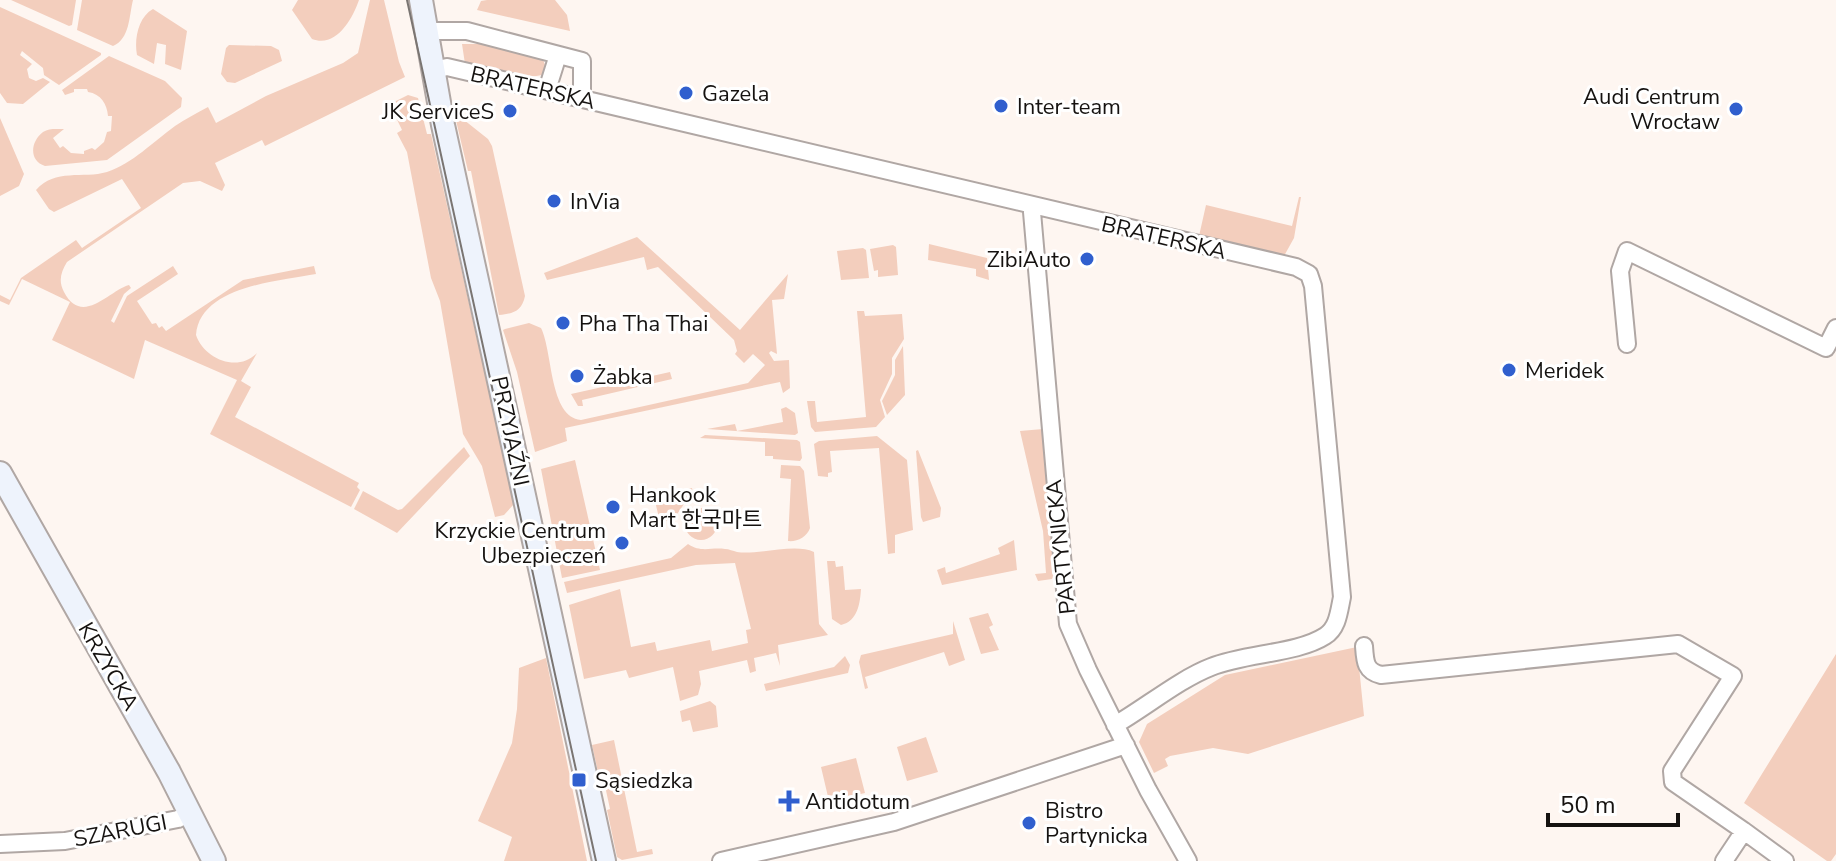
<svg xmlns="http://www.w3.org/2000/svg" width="1836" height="861" viewBox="0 0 1836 861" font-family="'Nunito Sans','Noto Sans KR',sans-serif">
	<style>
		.green { fill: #f3cebd }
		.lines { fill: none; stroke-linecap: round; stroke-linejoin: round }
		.street-casing { stroke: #b0a7a4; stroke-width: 20 }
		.secondary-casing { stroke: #b0a7a4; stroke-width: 26 }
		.street { stroke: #fff; stroke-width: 16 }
		.secondary { stroke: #eef3fc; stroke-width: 22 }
		.tram { stroke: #7a7572; stroke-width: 2 }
		.poi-dot { fill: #305fce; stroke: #fff; stroke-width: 3 }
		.labels { text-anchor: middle; stroke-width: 6; stroke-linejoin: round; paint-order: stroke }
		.street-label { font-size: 22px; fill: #151210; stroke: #fff }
		.poi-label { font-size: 22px; fill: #151210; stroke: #fff; text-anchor: start }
	</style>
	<rect width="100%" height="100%" fill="#fef6f1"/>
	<path class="green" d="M11 0H76L72 25 69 26Z
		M82 0H133C129 16 130 39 113 46L77 30Z
		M298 0H359C352 20 336 48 312 39L292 10Z
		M370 0H384L399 62 405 77 265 146 262 140 215 163 225 185 222 191 200 181 183 183 67 262C61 272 58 281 64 292 82 327 110 290 129 285L131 288 124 294 111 321 114 323 127 296 173 266 178 274 137 301 152 324 156 323 159 328 162 326 166 331 243 280 314 266 316 274C279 281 200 286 196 335 204 359 238 373 257 353L241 381 251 387 235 417 359 483 357 487 360 490 351 507 210 434 237 380 145 340 134 379 52 340 70 302 22 279 9 305 0 301V295L10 300 21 278 76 240 82 248 141 208 122 179 54 212 49 209 36 190C55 168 83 179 107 172 132 164 154 141 175 126 185 119 197 113 208 107L216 123 266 96 343 63 358 53Z
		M487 0H555L567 15 570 31 477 10 481 1Z
		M0 7 101 53V55L59 85 44 75 43 68 22 51 20 55 32 64 27 69 29 78 36 81 43 78 50 82 23 104 7 103 0 93Z
		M153 9 187 31 181 70 165 64 166 45 157 43 154 64 137 55C134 40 138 17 153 9Z
		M462 44H491L542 57 545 65 542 75 525 78 465 64Z
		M229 45 271 46 279 50 282 61 235 83 227 82 221 74 226 48Z
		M109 56 165 81 182 98 181 107 107 160 45 166C29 161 30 142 43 132 49 128 56 129 64 129L53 138 60 148 63 146 71 153 84 154V151L92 148 95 150 104 142 107 132 111 131 112 116H108C107 104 101 94 88 92L87 89H74V92L65 95 62 90Z
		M408 95 418 98 427 134H431L514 504 504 515 495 517 482 466 463 434 440 301 431 278 407 152 397 133 402 130 391 107 392 103Z
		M454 112 488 139 492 146 525 296C522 311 513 314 499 315L471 171H468Z
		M0 118 24 174 19 186 0 196Z
		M1299 197H1301L1294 238 1284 256 1199 236 1206 205 1292 226Z
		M637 237 740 330 788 274 784 299 772 300 777 354 771 351 769 353 774 361 789 360 790 388 783 393 780 382 565 428 567 441 535 452 517 372 503 330 505 329 529 323 541 328C553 352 549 417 581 420L748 383 765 365 753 354 744 363 735 354 737 351 734 340 658 267 647 270 644 257 547 280 544 273Z
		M929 244 987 258 989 280 976 276V269L928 260Z
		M893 245 896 247 898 275 878 277V270L874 271 870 249Z
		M863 248 866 250 869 278 841 280 837 251Z
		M857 311H864L865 316 902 314 904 339 892 358V374L880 400 885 417 876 427 815 432 811 427 807 401H815L817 422 866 417Z
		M903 346 905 395 887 415 882 401 895 375V360Z
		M670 372 672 379 582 400 583 406H578L571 394Z
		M786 407 795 413 798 433 795 435 707 429 735 424 737 431 783 422 781 409Z
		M1043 429 1056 571 1052 579 1038 581 1035 574 1046 573 1043 531 1020 431Z
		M705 435 797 440 800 442 802 458 800 461 773 459V456H765V442L700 438Z
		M877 436 907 460 913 530 895 535V553L888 554 879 448 830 451 832 472 828 473V477L818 476 814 444 819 441Z
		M464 447 470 456 397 533 354 509 363 491 398 510 402 509Z
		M918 450 941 508 940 517 923 522 921 517 916 451Z
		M575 460 600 570 562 578 541 469Z
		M781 465 800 466 804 471 810 528C807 537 797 542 788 541L791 479 780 478Z
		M692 488 694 500 684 504 673 520 660 522 654 497Z
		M685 524a16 16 0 1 1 32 0a16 16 0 1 1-32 0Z
		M1014 540 1017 570 942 585 937 570 945 567 946 573 1000 554 998 548Z
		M688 544C701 553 711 547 725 549 729 549 733 551 737 552 759 555 795 543 814 552L819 624 828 635 778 645 780 666 776 653 754 658 756 671 750 673 747 660 699 671 701 684 698 695 680 701 673 667 629 678 626 670 584 679 569 605 620 589 631 647 655 642 657 651 710 640 712 651 748 643 746 630 751 629 735 563 696 565 567 593 564 582 671 558Z
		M827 561H835L836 567 843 566 845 590 861 589C860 603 858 621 841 625L832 619Z
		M988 613 993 625 989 627 999 650 981 654 969 618Z
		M953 621 965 660 949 666 944 652 865 677 868 688 865 689 859 662 861 655 953 634Z
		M1357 647 1364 716 1248 754 1213 748 1170 756 1165 759 1168 766 1154 773 1139 742 1147 724 1225 675Z
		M1836 654V854L1831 861H1827L1744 803Z
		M845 656 850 665 848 673 766 691 764 684 834 667Z
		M546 658 587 861H504L512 837 478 821 512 743 517 709 519 668Z
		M710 701 716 706 718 727 693 732 690 720 682 722 680 711Z
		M926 737 938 772 907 781 897 747Z
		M614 740 637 852 652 849 653 854 622 860 617 857 607 810 610 809 602 772H598L592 745Z
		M856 758 865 793 829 801 821 767Z"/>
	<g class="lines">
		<defs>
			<path id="street" d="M428 31H467L582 61V98
				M434 70 447 67 1296 267 1309 274 1313 286 1342 597C1339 611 1338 628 1325 636 1297 654 1245 653 1211 667 1180 679 1146 707 1115 725
				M547 90 558 55
				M1033 206 1032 212 1068 624 1088 670 1148 790 1188 861
				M1627 344 1620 271 1627 251 1826 348 1836 328
				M1364 646C1365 661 1365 671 1381 675L1678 644 1733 676 1672 771 1673 782 1744 831
				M0 844 65 841 178 819 190 813
				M721 861 894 822 1126 745
				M1724 861 1744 831 1785 861"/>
			<path id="secondary" d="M421 0 443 125 604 861
				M0 473 169 772 214 861"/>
		</defs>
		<use href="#street" class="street-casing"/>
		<use href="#secondary" class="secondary-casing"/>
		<use href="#street" class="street"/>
		<use href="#secondary" class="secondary"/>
		<path class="tram" d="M407 0 596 861"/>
	</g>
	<g class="poi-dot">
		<circle cx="686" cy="93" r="8"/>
		<circle cx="1001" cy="106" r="8"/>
		<circle cx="1736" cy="109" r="8"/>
		<circle cx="510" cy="111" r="8"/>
		<circle cx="554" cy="201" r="8"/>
		<circle cx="1087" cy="259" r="8"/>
		<circle cx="563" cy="323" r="8"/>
		<circle cx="1509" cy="370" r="8"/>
		<circle cx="577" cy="376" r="8"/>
		<circle cx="613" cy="507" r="8"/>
		<circle cx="622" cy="543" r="8"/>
		<rect x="571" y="772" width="16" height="16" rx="4"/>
		<path d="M785 789h8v8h8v8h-8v8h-8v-8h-8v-8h8z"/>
		<circle cx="1029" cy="823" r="8"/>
	</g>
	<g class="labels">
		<g class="street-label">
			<text transform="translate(533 87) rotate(13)" y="8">BRATERSKA</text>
			<text transform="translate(1164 237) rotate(13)" y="8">BRATERSKA</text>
			<text transform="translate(511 431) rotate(78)" y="8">PRZYJAŹNI</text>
			<text transform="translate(1060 547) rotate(-96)" y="8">PARTYNICKA</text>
			<text transform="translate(109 666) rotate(60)" y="8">KRZYCKA</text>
			<text transform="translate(120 830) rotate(-11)" y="8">SZARUGI</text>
		</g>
		<g class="poi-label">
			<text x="702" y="101">Gazela</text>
			<text x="1720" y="104" text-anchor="end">Audi Centrum<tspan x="1720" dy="25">Wrocław</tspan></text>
			<text x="1017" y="114">Inter-team</text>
			<text x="494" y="119" text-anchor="end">JK ServiceS</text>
			<text x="570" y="209">InVia</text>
			<text x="1071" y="267" text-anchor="end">ZibiAuto</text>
			<text x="579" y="331">Pha Tha Thai</text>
			<text x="1525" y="378">Meridek</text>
			<text x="593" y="384">Żabka</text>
			<text x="629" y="502">Hankook<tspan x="629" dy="25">Mart 한국마트</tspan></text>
			<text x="606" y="538" text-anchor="end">Krzyckie Centrum<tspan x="606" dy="25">Ubezpieczeń</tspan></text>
			<text x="595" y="788">Sąsiedzka</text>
			<text x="805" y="809">Antidotum</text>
			<text x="1045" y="818">Bistro<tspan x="1045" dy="25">Partynicka</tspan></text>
		</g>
	</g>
	<path d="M1548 813v12h130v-12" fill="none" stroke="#151210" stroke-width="4"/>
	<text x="1560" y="813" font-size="24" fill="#151210" stroke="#ffffff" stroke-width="6" paint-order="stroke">50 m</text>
</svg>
